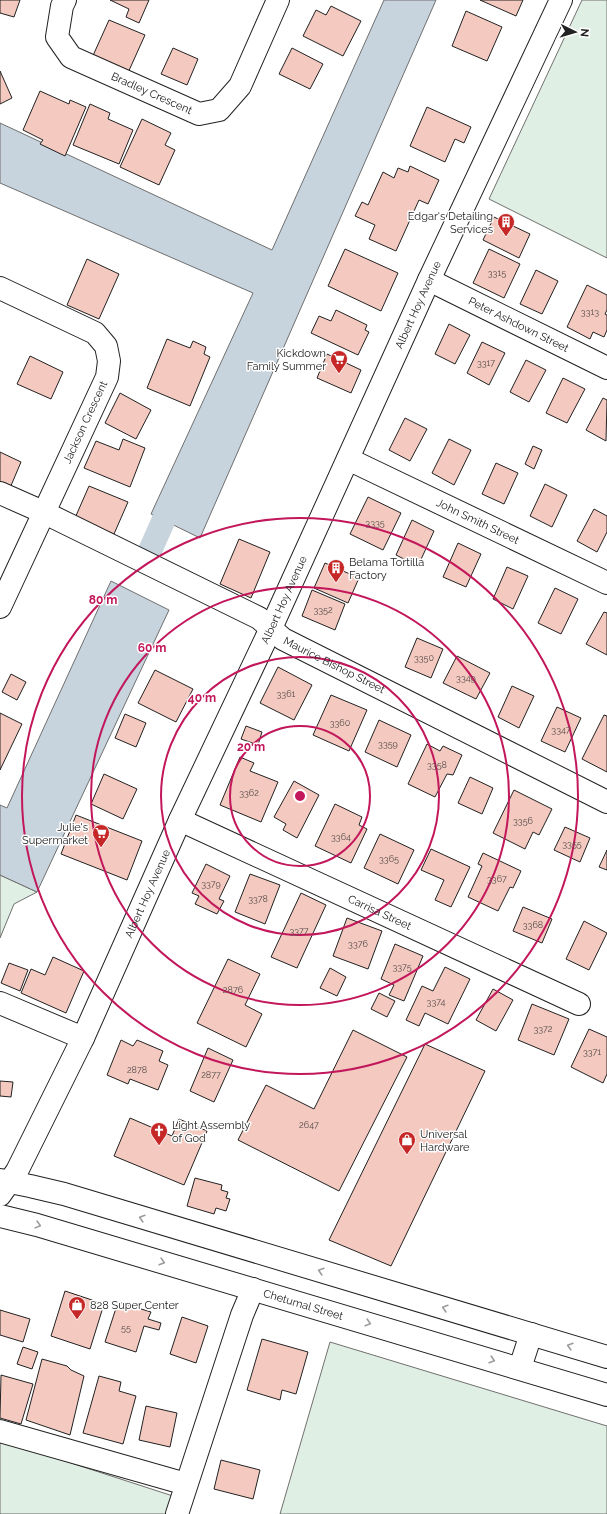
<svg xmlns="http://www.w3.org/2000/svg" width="607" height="1514" viewBox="0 0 607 1514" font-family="Raleway,sans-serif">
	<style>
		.green { fill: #e0efe3; stroke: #6f6f6f }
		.water { fill: #c7d3dd; stroke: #6f6f6f }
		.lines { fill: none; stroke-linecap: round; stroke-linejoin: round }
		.canal { stroke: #c7d3dd; stroke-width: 24 }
		.building { fill: #f3c9c0; stroke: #222 }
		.minor-casing { stroke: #222; stroke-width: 24 }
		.highway-casing { stroke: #222; stroke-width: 24 }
		.minor { stroke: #fff; stroke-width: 22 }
		.highway { stroke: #fff; stroke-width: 22 }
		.oneway { stroke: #9c9c9c }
		.ring { fill: none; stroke: #c2185b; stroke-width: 2 }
		.labels { text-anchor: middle; stroke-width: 3; stroke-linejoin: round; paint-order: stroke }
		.number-label { font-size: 9px; fill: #564c4a }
		.street-label { font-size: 11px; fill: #222; stroke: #fff }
		.poi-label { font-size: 11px; fill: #222; stroke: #fff; text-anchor: start }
		.centre { fill: #c2185b; stroke: #fff; stroke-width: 2 }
		.ring-label { font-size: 12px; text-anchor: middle; font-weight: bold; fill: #c2185b; stroke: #fff; stroke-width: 3; stroke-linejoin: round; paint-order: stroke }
	</style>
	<rect width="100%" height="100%" fill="#fff"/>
	<path class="green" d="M582 0H607V258L489 199Z
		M0 875 37 892 14 904 0 938Z
		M330 1342 607 1426V1514H280Z
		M0 1440 173 1496 167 1514H0Z"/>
	<path class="water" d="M384 0H436L200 538 151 514 253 293 0 183V123L272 250Z
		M111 581 169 610 37 892 0 875V805L7 808Z"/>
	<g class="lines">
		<path class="canal" d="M149 553 177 490"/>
	</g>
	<path class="building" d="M0 0H20L14 17 0 13Z
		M110 0H149L139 23 126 17 129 9Z
		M480 0H523L516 16Z
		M331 6 361 21 343 56 303 36 316 10 326 15Z
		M466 11 502 27 487 61 452 46Z
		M109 20 145 35 127 75 91 60Z
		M173 48 198 59 187 85 161 74Z
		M292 48 323 64 310 89 279 74Z
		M0 71 12 98 0 104Z
		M40 91 69 104 70 100 86 107 65 156 40 144 43 140 23 130Z
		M90 104 110 113 108 119 133 130 119 164 73 145Z
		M427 107 471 127 464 143 455 139 445 162 410 146Z
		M142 119 171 133 165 145 175 150 159 185 120 167Z
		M410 166 439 180 428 204 419 200 396 251 369 239 375 225 355 216 362 202 368 205 383 172 394 178 398 168 408 172Z
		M494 217 530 234 519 258 483 240Z
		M345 249 398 273 381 311 328 286Z
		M489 249 520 264 504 298 473 283Z
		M87 259 119 274 99 319 67 305Z
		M536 270 558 281 542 314 520 304Z
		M587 285 607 295V310L605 314 607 315V330L604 337 593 332 590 339 567 327Z
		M336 310 367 325 365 330 369 332 358 355 311 333 319 316 331 321Z
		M449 324 470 335 455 364 435 354Z
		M167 339 190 348 193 341 206 347 204 354 210 357 190 406 147 388Z
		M482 342 505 353 489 385 467 373Z
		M327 354 361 370 351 393 317 378Z
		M30 356 63 372 51 399 17 384Z
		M526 360 546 370 529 402 510 392Z
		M563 378 585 389 567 423 546 413Z
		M120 393 151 410 136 439 105 423Z
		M603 398 607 400 606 441 586 430Z
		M405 418 427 429 410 461 389 450Z
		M123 439 145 448 130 487 84 468 96 441 119 450Z
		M449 439 471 450 454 485 432 473Z
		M533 446 542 450 534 469 525 464Z
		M0 452 21 462 10 488 0 484Z
		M496 463 518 473 504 504 482 494Z
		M545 484 567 495 552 527 530 516Z
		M89 486 128 502 114 534 75 518Z
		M368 497 401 513 383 550 350 534Z
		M594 509 607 516V532L597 552 577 541Z
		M412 520 434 531 418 566 396 555Z
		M239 539 270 552 251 598 220 584Z
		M458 543 481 554 466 587 443 577Z
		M325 563 359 578 348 603 314 588Z
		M507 567 528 576 513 609 493 599Z
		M555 588 578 599 561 634 538 623Z
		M312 590 345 604 335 630 302 616Z
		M604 612 607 613V655L586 644Z
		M417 638 443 649 431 678 405 667Z
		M457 656 490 673 476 699 443 683Z
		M278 667 312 685 294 720 260 703Z
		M155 670 193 689 176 722 138 703Z
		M11 674 26 682 17 700 2 692Z
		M512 686 534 696 519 728 498 717Z
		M331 695 367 710 349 751 313 735Z
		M557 707 581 718 565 752 541 741Z
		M0 713 22 724 0 770Z
		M125 714 146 723 136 747 115 738Z
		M604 715 607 716V772L582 759Z
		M379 720 411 735 397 767 365 752Z
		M246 726 262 732 258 745 241 739Z
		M427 744 440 751 443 746 462 755 453 775 447 774 435 797 408 784Z
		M240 757 254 763 250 771 278 782 261 822 220 805Z
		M104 774 137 789 123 819 91 804Z
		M470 777 493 788 482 814 458 803Z
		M294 781 319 795 297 838 283 830 286 824 274 817Z
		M514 790 552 809 539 835 533 832 525 849 493 833Z
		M335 804 362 817 359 825 367 829 351 863 315 846Z
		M76 815 142 841 127 880 61 854Z
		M565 827 590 838 580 862 554 850Z
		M380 834 414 850 398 884 364 868Z
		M431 849 470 867 451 907 435 900 444 880 421 870Z
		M607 850V870L599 867Z
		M483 853 521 871 513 888 510 887 498 911 468 897 482 866 478 864Z
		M206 864 230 876 219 899 224 901 217 914 195 904 199 896 192 893Z
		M250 874 280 885 265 924 235 912Z
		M301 893 326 905 297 968 271 957Z
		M523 907 552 919 542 943 513 931Z
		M347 918 382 931 368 969 333 956Z
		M584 921 607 933 589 970 566 959Z
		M395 944 423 956 404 1001 389 995 394 985 381 979Z
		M53 957 84 971 66 1013 21 993 31 969 45 975Z
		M228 959 260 974 245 1005 262 1014 246 1047 197 1023Z
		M9 963 28 970 20 991 1 983Z
		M445 967 470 979 448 1024 425 1013 419 1026 406 1020 422 986 433 991Z
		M330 968 346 977 337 996 320 988Z
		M493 989 513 1000 496 1031 476 1020Z
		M379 993 395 1001 387 1017 371 1009Z
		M532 1004 569 1019 554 1055 518 1040Z
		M589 1029 607 1037V1074L603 1083 571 1067Z
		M353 1030 407 1057 339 1191 238 1140 266 1085 314 1109Z
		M121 1040 133 1046 137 1040 163 1051 159 1061 168 1065 158 1090 130 1079 128 1084 107 1075Z
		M425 1044 485 1071 391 1266 329 1240Z
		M208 1048 233 1060 214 1102 190 1091Z
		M0 1081 13 1082 11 1097 0 1096Z
		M130 1118 172 1136 179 1119 207 1131 184 1185 114 1156Z
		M195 1178 222 1185 221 1190 228 1192 226 1198 230 1199 226 1211 216 1208 214 1214 187 1206Z
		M65 1291 104 1304 90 1349 51 1336Z
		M118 1302 151 1312 148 1319 161 1323 159 1330 144 1326 136 1352 105 1342Z
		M0 1310 30 1319 23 1342 0 1335Z
		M182 1317 208 1326 196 1363 170 1354Z
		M262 1339 308 1352 296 1394 282 1390 280 1400 247 1390Z
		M23 1347 38 1352 32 1369 17 1364Z
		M42 1359 67 1366 71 1370 84 1376 70 1435 26 1420Z
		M1 1375 33 1384 21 1424 0 1418Z
		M99 1376 121 1382 119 1391 136 1396 123 1444 83 1433Z
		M146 1406 177 1413 170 1447 139 1440Z
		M221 1460 260 1470 253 1499 214 1489Z"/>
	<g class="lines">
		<defs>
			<g id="minor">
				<path id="s1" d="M65 0 62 6 57 37 71 57 199 114 219 110 240 86 278 0"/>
				<path id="s2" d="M429 280 607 368"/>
				<path d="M0 288 95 333 106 346 109 361 107 377 0 607"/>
				<path id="s3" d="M348 459 607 583"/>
				<path id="s4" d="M0 493 43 512 259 618 283 639 607 802"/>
				<path id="s5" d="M180 820 579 1004"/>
				<path d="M0 1003 83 1038"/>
				<path id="s6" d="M0 1195 17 1171 83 1038 180 820 271 628 429 280 561 0"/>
				<path d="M0 1431 186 1484"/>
				<path d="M177 1514 242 1315 253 1289"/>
			</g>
			<g id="highway">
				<path d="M0 1180 30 1186 64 1194 607 1357"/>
				<path id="s7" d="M0 1216 37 1225 607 1395"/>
				<path d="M520 1368 531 1334"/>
			</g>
		</defs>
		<use href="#minor" class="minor-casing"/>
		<use href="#highway" class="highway-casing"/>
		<use href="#minor" class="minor"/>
		<use href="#highway" class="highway"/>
	</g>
	<defs><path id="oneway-chevron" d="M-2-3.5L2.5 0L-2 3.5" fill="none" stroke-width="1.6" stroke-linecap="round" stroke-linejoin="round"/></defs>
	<g class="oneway">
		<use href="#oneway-chevron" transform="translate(142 1218) rotate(-163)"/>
		<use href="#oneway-chevron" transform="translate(38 1225) rotate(15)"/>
		<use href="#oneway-chevron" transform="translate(162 1262) rotate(16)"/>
		<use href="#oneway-chevron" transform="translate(321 1271) rotate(-163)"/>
		<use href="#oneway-chevron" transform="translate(445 1308) rotate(-163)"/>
		<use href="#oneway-chevron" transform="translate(368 1323) rotate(17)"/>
		<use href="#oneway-chevron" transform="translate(570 1346) rotate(-163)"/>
		<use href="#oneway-chevron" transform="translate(492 1360) rotate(17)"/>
	</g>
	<g class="ring">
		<circle cx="300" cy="796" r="70"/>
		<circle cx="300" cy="796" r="139"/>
		<circle cx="300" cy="796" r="209"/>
		<circle cx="300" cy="796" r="278"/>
	</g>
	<defs>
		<symbol id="building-pin" viewBox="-11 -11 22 30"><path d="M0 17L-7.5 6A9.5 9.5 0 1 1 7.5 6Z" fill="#c62828" stroke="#fff"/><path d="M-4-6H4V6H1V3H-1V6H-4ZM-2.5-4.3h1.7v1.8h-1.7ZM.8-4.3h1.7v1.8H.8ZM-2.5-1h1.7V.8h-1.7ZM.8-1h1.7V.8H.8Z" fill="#fff"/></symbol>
		<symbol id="supermarket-pin" viewBox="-11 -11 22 30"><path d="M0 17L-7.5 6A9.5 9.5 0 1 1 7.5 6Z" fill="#c62828" stroke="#fff"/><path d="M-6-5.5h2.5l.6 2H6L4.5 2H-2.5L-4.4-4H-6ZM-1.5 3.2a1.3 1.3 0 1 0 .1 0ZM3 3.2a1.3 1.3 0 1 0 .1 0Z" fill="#fff"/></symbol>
		<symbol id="church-pin" viewBox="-11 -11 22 30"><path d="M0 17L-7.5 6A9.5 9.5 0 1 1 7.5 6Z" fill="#c62828" stroke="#fff"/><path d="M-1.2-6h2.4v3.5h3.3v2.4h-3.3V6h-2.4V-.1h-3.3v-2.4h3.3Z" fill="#fff"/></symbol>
		<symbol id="shop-pin" viewBox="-11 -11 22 30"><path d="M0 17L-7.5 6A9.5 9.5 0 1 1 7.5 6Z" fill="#c62828" stroke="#fff"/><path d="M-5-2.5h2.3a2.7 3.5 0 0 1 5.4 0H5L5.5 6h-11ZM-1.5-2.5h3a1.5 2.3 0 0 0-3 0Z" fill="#fff"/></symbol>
	</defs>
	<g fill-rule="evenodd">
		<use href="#building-pin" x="496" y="212" width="20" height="27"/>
		<use href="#supermarket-pin" x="329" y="349" width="20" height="27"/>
		<use href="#building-pin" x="326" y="558" width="20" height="27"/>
		<use href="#supermarket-pin" x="91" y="823" width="20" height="27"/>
		<use href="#church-pin" x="149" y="1121" width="20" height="27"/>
		<use href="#shop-pin" x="397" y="1130" width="20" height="27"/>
		<use href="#shop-pin" x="67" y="1295" width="20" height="27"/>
	</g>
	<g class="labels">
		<g class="number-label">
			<text x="497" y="276">3315</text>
			<text x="590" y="315">3313</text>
			<text x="486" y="366">3317</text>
			<text x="375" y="526">3335</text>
			<text x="323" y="613">3352</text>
			<text x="424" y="661">3350</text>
			<text x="466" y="681">3349</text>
			<text x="286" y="697">3361</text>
			<text x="340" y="726">3360</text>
			<text x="561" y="733">3347</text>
			<text x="388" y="747">3359</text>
			<text x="437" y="768">3358</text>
			<text x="249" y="796">3362</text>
			<text x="523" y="824">3356</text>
			<text x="341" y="840">3364</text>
			<text x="572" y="847">3355</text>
			<text x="389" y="862">3365</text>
			<text x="497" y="882">3367</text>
			<text x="211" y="887">3379</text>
			<text x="258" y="902">3378</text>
			<text x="533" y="928">3368</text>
			<text x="299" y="934">3377</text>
			<text x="358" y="947">3376</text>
			<text x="402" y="970">3375</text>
			<text x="233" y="993">2876</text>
			<text x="436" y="1005">3374</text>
			<text x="543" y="1032">3372</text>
			<text x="592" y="1055">3371</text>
			<text x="137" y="1073">2878</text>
			<text x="211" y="1078">2877</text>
			<text x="309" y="1128">2647</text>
			<text x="126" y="1331">55</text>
		</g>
		<g class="street-label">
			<text dy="4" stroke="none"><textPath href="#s1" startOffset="151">Bradley Crescent</textPath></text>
			<text dy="4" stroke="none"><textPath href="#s6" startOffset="984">Albert Hoy Avenue</textPath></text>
			<text dy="4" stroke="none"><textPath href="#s2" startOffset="100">Peter Ashdown Street</textPath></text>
			<text transform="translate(85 422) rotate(-65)" y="4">Jackson Crescent</text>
			<text dy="4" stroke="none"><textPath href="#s3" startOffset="144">John Smith Street</textPath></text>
			<text dy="4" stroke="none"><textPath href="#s6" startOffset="660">Albert Hoy Avenue</textPath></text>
			<text dy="4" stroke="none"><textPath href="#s4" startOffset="377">Maurice Bishop Street</textPath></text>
			<text dy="4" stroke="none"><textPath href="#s6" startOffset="336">Albert Hoy Avenue</textPath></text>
			<text dy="4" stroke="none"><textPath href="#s5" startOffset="220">Carrisa Street</textPath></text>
			<text dy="4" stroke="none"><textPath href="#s7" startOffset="316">Chetumal Street</textPath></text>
		</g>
		<g class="poi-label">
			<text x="493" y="220" text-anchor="end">Edgar's Detailing<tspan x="493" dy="13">Services</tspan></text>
			<text x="326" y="357" text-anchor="end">Kickdown<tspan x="326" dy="13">Family Summer</tspan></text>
			<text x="349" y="566">Belama Tortilla<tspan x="349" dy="13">Factory</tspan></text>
			<text x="88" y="831" text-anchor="end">Julie's<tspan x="88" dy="13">Supermarket</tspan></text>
			<text x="172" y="1129">Light Assembly<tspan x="172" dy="13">of God</tspan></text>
			<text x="420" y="1138">Universal<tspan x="420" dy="13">Hardware</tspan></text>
			<text x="90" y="1309">828 Super Center</text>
		</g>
	</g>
	<circle cx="300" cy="796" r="6" class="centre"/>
	<g class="ring-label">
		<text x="103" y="604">80 m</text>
		<text x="152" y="652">60 m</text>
		<text x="202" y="702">40 m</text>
		<text x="251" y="751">20 m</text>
	</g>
	<g transform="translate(575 32) rotate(95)" stroke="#ffffff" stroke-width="3" paint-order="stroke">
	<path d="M0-3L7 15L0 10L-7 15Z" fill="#222222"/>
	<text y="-6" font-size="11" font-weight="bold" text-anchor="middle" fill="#222222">N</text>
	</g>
</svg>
